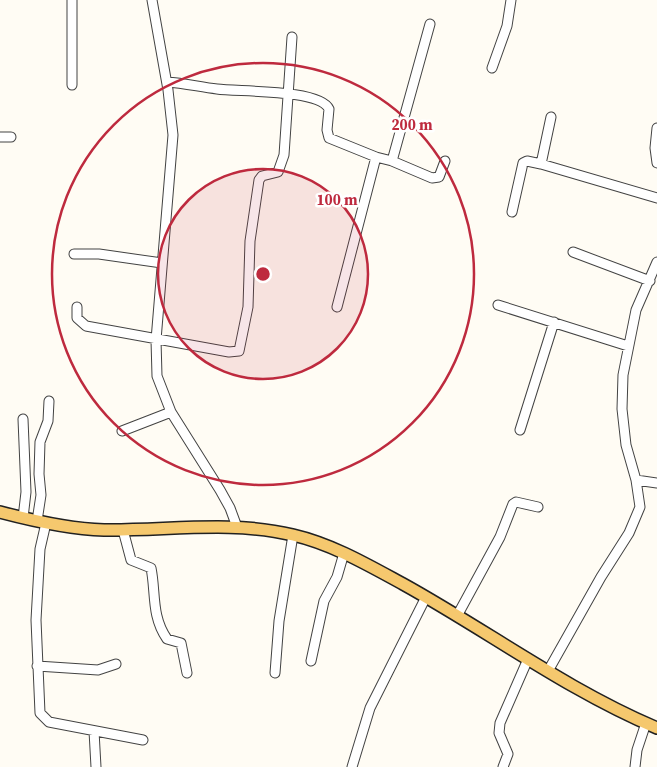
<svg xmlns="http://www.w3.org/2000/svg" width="657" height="767" viewBox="0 0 657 767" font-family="'Source Serif 4',serif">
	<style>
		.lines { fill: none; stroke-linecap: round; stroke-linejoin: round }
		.minor-casing { stroke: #434343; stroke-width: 11 }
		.major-casing { stroke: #212121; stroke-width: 14 }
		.minor { stroke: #fff; stroke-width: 9 }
		.major { stroke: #f5c86e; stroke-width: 11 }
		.ring { fill: none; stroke: #be2a3e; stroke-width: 2.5 }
		.centre { fill: #be2a3e; stroke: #fff; stroke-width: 2.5 }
		.ring-label { font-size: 15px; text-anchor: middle; font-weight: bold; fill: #be2a3e; stroke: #fff; stroke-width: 5; stroke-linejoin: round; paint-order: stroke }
	</style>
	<rect width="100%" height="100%" fill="#fffcf4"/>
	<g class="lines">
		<defs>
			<path id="minor" d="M152 0 168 90 173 135 156 340 157 376 171 412 220 490 230 508 237 527
				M492 68 507 26 511 0
				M167 82C184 83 200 87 217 89 238 92 320 89 329 109L327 130 329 138 376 157 337 307
				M72 85V0
				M551 117 541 164 657 198
				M657 128 655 148 657 163
				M0 137H11
				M376 157 392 161 430 24
				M392 161 432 178 439 177 445 161
				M512 212 523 163 527 161 541 164
				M573 252 650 281
				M74 254H99L162 263
				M498 305 628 346
				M77 307V318L86 326 229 352 239 351 248 307 250 241 259 180 262 176 278 172 284 155 292 37
				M520 430 554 322
				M122 431 171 412
				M636 480 657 483
				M23 518 26 492 23 419
				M37 521 41 495 39 474 40 442 48 421 49 401
				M46 523 40 549 36 620 40 713 49 722 143 740
				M123 530 131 560 151 568C156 592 151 616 167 639L181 643 187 673
				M457 616 500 537 513 504 516 502 538 507
				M311 661 324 601 337 577 344 553
				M37 666 98 670 116 664
				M548 671 601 577 629 533 640 507 636 480 626 445 622 409 623 375 636 310 657 262
				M275 673 279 621 293 535
				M94 731 96 767
				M352 767 370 708 426 597
				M503 767 508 754 499 733 500 723 528 659
				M635 767 637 750 646 723"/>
			<path id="major" d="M0 512C34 521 69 529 104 530 166 531 232 520 293 535 332 544 368 565 403 584 488 631 567 690 657 728"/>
		</defs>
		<use href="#minor" class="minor-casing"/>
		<use href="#major" class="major-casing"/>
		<use href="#minor" class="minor"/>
		<use href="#major" class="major"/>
	</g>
	<circle cx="263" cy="274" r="105" fill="#be2a3e" fill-opacity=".12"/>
	<g class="ring">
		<circle cx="263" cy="274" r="105"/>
		<circle cx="263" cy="274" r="211"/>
	</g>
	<circle cx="263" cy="274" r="8" class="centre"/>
	<g class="ring-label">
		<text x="412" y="130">200 m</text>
		<text x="337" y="205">100 m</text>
	</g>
</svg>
